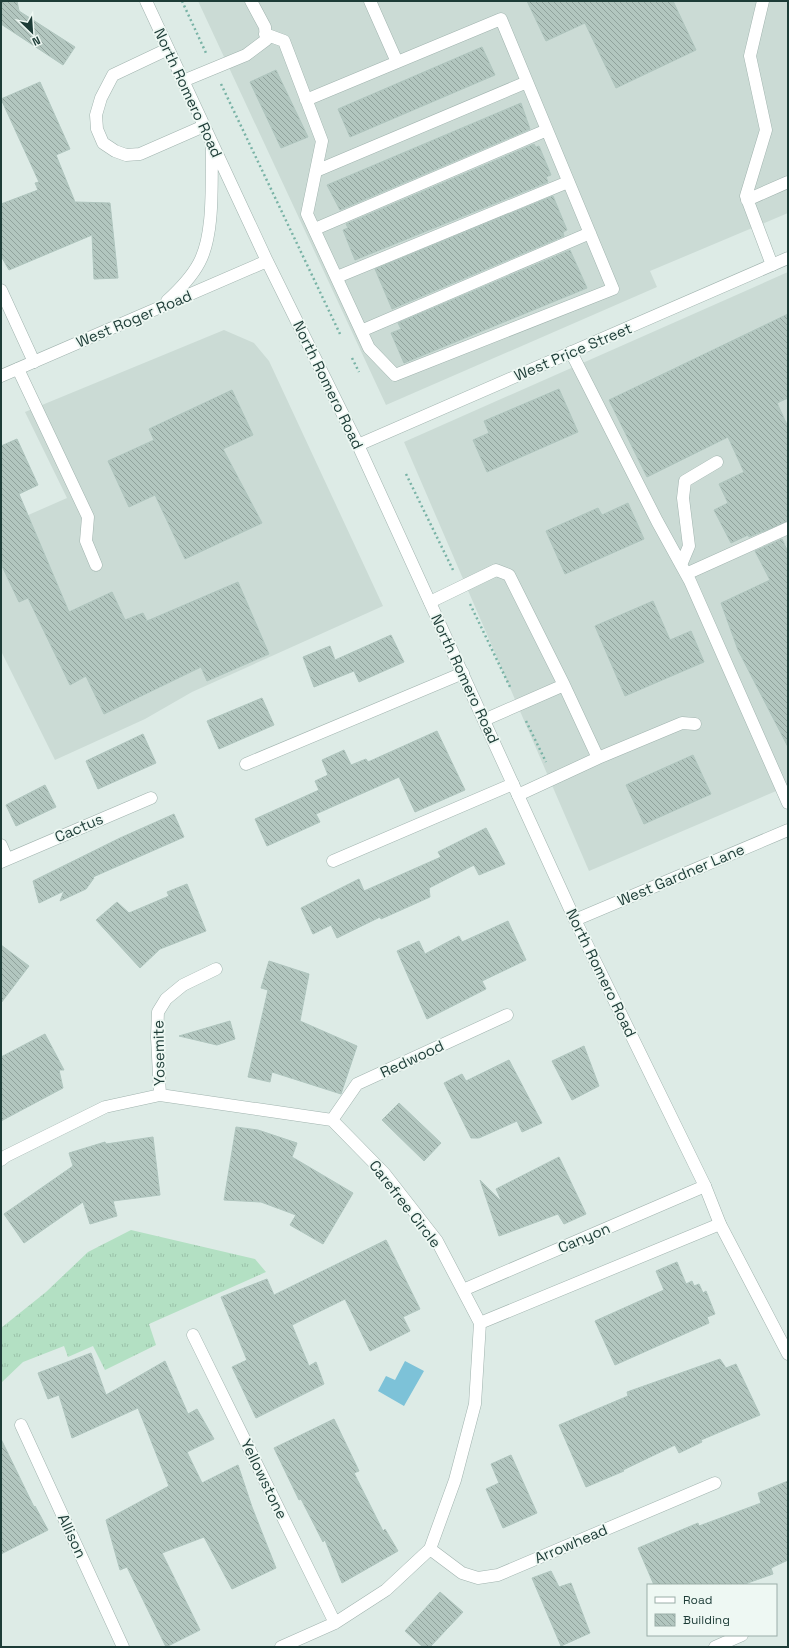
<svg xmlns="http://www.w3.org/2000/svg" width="789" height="1648" viewBox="0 0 789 1648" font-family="'Space Grotesk',sans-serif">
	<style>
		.built { fill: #cbdbd5 }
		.grass { fill: url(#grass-tufts) }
		.water { fill: #7dc2d8 }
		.building { fill: url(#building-back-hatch); stroke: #afc5be }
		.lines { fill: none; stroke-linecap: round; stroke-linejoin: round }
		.service-casing { stroke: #a0b3ae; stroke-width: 13 }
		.minor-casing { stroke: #a0b3ae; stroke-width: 13 }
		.tertiary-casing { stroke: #a0b3ae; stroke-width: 13 }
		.path { stroke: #79b3a6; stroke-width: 2.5; stroke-dasharray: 2 3; stroke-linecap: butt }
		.service { stroke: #fff; stroke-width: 12 }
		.minor { stroke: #fff; stroke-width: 12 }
		.tertiary { stroke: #fff; stroke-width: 12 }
		.labels { text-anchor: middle; stroke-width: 3.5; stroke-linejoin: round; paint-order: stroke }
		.street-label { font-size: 15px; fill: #1d3c37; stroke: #eef8f3 }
	</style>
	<defs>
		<pattern id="grass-tufts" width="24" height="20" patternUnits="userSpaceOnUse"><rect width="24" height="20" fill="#b3e0c3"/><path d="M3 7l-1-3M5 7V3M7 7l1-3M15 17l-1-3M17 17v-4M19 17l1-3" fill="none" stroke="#9ac1a8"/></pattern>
		<pattern id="building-back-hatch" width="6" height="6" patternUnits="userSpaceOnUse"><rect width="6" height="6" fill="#b2c6bf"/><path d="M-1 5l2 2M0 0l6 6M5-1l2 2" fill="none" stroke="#90a29c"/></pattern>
	</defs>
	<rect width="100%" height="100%" fill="#ddebe6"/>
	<path class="built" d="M198 1H788V213L650 271 657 287 386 405Z
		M788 272V786L589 871 404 442Z
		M224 330 254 343 269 361 383 606 192 692 145 719 55 760 1 651V527L67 498 25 412Z"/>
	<path class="grass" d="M131 1230 255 1259 266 1272 149 1324 156 1345 105 1370 93 1346 68 1357 64 1346 23 1362 1 1383V1328L46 1292 88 1252Z"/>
	<path class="water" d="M405 1361 424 1371 404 1406 378 1391 386 1376 395 1380Z"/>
	<path class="building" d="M1 1H17L19 11 75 47 63 65 1 24Z
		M527 1H673L696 50 616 88 585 23 546 41Z
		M482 47 495 75 350 137 338 109Z
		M276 70 308 137 281 148 250 82Z
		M40 82 70 149 56 155 75 202 110 203 118 278 94 279 92 235 9 270 1 256V204L38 190 35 183 39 182 1 99Z
		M521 103 530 129 340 210 327 185Z
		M534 144 536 147 539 146 551 175 546 177 548 182 355 260 343 230 348 228 346 224Z
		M553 196 567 230 563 232 564 236 392 309 375 269Z
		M570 250 587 288 404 363 391 333 401 329 398 323Z
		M788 314V398L777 403 788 427V521L749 537 748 535 731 543 714 510 728 503 719 484 744 472 728 437 647 477 609 400Z
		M559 389 578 432 487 472 473 440 489 433 484 421Z
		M232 390 253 435 223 449 262 523 185 559 155 495 129 507 108 461 154 440 149 429Z
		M17 439 38 485 19 494 69 612 112 592 125 620 143 613 147 621 238 582 269 654 207 681 201 667 104 714 86 676 70 685 28 598 19 602 1 564V446Z
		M628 503 644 539 565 574 546 531 598 508 602 515Z
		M782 539 788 552V747L738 650 721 603 770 580 755 551Z
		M653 601 670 640 691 631 704 662 625 696 595 626Z
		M391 635 404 662 359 682 354 671 314 687 303 657 330 646 335 660Z
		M262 698 274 725 219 749 207 721Z
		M437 731 465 790 415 812 399 777 316 814 320 822 267 846 255 819 319 790 315 781 328 775 322 760 344 750 351 765 366 759 368 762Z
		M143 734 156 763 98 789 86 761Z
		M693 755 711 794 644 824 626 785Z
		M45 785 56 807 16 826 6 805Z
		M174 814 184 837 93 877 94 878 86 889 60 901 64 891 39 903 33 881 120 838Z
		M486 828 505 864 479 875 474 865 429 888 430 897 381 919 380 917 337 938 331 925 313 934 301 908 359 879 364 891 441 857 438 852Z
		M187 884 206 931 160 949 140 968 96 920 117 902 129 913 169 896 167 892Z
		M508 921 526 960 482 981 486 989 427 1019 397 951 419 941 425 954 459 936 462 942Z
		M1 945 29 966 1 1003Z
		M269 961 309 974 300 1021 357 1046 341 1094 272 1072 270 1082 248 1077 268 990 261 988Z
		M230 1021 235 1039 217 1045 179 1036Z
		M45 1034 64 1070H59L63 1088 1 1121V1057Z
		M584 1046 599 1086 572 1100 552 1061Z
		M509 1060 542 1123 522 1132 517 1121 479 1138H471L444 1083 462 1074 466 1081Z
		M399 1103 441 1143 424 1161 382 1120Z
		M236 1127 258 1130 297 1143 292 1157 353 1193 323 1244 290 1225 296 1215 261 1202 224 1200Z
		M153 1137 160 1195 113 1201 117 1216 90 1224 83 1202 24 1243 4 1214 73 1166 69 1153 105 1142 106 1144Z
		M559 1157 586 1214 564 1224 558 1214 499 1236 480 1180 502 1202 496 1189Z
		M386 1240 420 1309 403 1317 410 1331 370 1351 345 1299 292 1325 309 1366 316 1362 324 1384 256 1418 232 1367 247 1360 221 1297 267 1279 274 1295Z
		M677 1262 686 1284 692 1281 694 1286 699 1284 703 1293 706 1291 715 1314 707 1317 709 1323 615 1365 595 1321 664 1290 656 1271Z
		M91 1353 106 1395 165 1361 188 1414 197 1409 214 1439 187 1452 202 1483 238 1465 252 1507 276 1568 232 1589 204 1537 162 1553 200 1630 166 1647 127 1567 120 1570 106 1520 169 1486 138 1408 72 1438 59 1395 48 1399 38 1373Z
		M720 1359 726 1368 736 1364 760 1415 701 1440 702 1442 679 1453 675 1445 623 1470 624 1471 586 1487 559 1425 628 1396 627 1392Z
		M334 1419 359 1471 354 1473 383 1531 385 1529 398 1551 342 1583 325 1540 323 1542 301 1499 299 1500 274 1448Z
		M1 1439 34 1507 35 1506 48 1530 1 1554Z
		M511 1455 537 1513 503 1528 486 1489 499 1483 491 1464Z
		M788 1481V1560L771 1568 773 1574 742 1585H654L638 1548 698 1523 699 1526 761 1503 758 1493Z
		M551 1571 559 1587 571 1583 590 1633 561 1646 532 1578Z
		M440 1592 463 1612 430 1647H423L405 1631Z"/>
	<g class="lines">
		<defs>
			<path id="service" d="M370 1 397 62
				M763 1 750 56 766 130 746 196 772 265
				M265 34 284 41 322 141 307 214 369 348 395 375 613 289 501 19 306 100
				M168 49 113 75 101 98 96 115 97 129 103 143 115 151 126 155 140 154 204 126
				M183 81 246 55 266 40 265 27 251 1
				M316 171 527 82
				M747 200 788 182
				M315 229 547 130
				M337 277 568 182
				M1 290 34 362
				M361 331 590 233
				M571 352 657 521 690 581 788 803
				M18 369 88 517 86 541 96 565
				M681 565 689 546 683 498 685 481 717 462
				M686 574 788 528
				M430 602 496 570 509 575 564 685
				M484 720 564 685 598 758
				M246 764 463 673
				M518 795 598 758 682 723 695 724
				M333 861 513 784
				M715 1647 742 1635"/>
			<path id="minor" d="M358 445 788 258
				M1 845 7 859
				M1 862 151 798
				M160 1095 157 1037 158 1012 166 999 183 985 216 969
				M332 1120 357 1084 507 1015
				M1 1160 6 1156 105 1107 160 1095 332 1120 384 1173 437 1241 480 1323 475 1404 455 1480 430 1549 386 1590 335 1623 281 1647
				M463 1290 705 1186
				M480 1323 720 1224
				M193 1335 335 1623
				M21 1425 123 1647
				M430 1549 462 1573 478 1578 498 1575 715 1483"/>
			<path id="tertiary" d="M146 1 267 261 358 445 575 920 705 1186 720 1224 788 1354
				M167 301C179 290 191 278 199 263 215 234 211 180 212 147
				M1 376 267 261
				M575 920 788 830"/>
		</defs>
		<use href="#service" class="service-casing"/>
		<use href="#minor" class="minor-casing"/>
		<use href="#tertiary" class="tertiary-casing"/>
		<path class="path" d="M182 1 206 53
			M221 84 340 334
			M352 358 359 372
			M406 474 453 570
			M470 604 511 689
			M526 721 546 762"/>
		<use href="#service" class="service"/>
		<use href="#minor" class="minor"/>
		<use href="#tertiary" class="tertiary"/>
	</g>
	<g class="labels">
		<g class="street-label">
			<text transform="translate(188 93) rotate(65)" y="5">North Romero Road</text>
			<text transform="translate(134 319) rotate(-23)" y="5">West Roger Road</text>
			<text transform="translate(573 352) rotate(-23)" y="5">West Price Street</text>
			<text transform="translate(328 385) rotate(64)" y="5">North Romero Road</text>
			<text transform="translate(465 679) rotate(65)" y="5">North Romero Road</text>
			<text transform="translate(79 828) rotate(-23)" y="5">Cactus</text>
			<text transform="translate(681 875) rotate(-23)" y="5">West Gardner Lane</text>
			<text transform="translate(601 973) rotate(64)" y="5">North Romero Road</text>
			<text transform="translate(159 1053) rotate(-91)" y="5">Yosemite</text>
			<text transform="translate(412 1059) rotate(-25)" y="5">Redwood</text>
			<text transform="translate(405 1204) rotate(52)" y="5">Carefree Circle</text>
			<text transform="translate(584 1238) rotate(-23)" y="5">Canyon</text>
			<text transform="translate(264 1479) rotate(64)" y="5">Yellowstone</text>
			<text transform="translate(72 1536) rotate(65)" y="5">Allison</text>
			<text transform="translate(571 1544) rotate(-23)" y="5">Arrowhead</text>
		</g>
	</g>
	<rect width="789" height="1648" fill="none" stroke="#1d3c37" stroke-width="4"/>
	<rect x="647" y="1584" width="130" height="52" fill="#eef8f3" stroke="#9aada8"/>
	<rect x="655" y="1597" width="20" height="6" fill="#ffffff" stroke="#9aada8"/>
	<text x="683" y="1604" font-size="12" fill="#1d3c37">Road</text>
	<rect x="655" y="1614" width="20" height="12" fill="url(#building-back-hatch)" stroke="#9aada8"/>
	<text x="683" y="1624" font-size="12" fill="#1d3c37">Building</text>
	<g transform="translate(32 32) rotate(155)" stroke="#eef8f3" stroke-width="3" paint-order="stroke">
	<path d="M0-3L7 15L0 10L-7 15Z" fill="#1d3c37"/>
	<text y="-6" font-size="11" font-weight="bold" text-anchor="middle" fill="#1d3c37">N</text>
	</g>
</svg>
